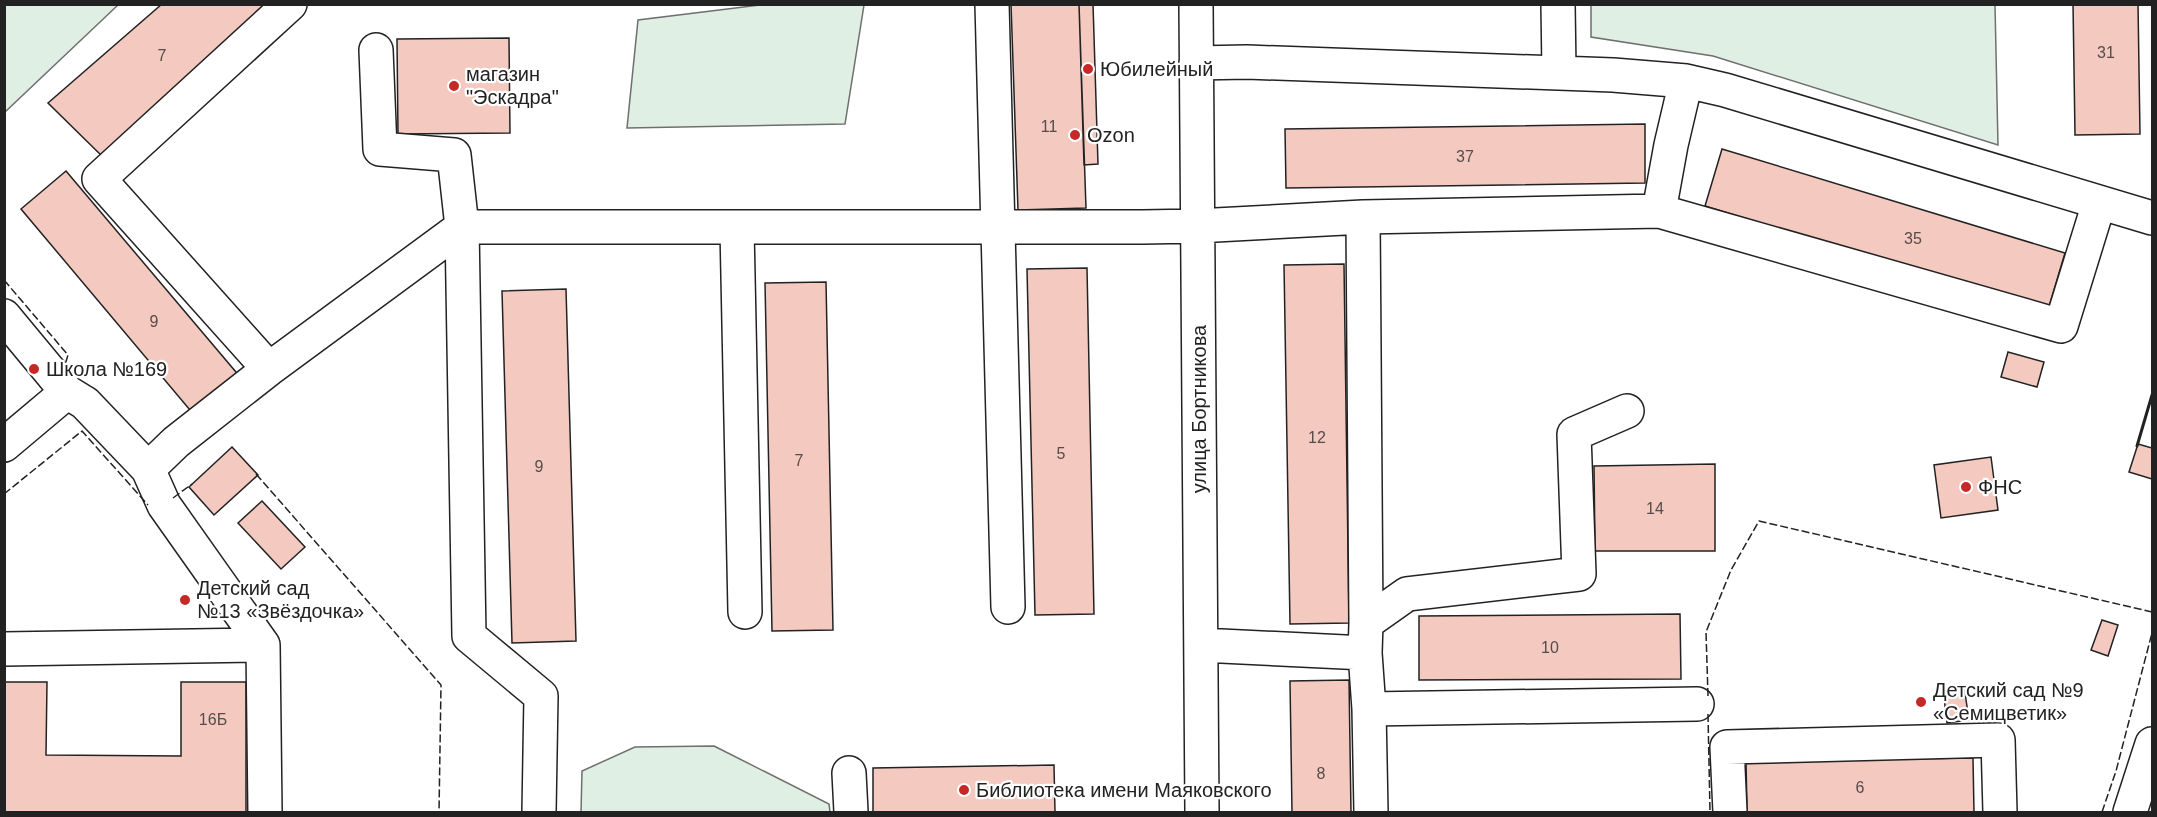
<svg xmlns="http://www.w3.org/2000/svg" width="2157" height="817" viewBox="0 0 2157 817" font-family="Arial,sans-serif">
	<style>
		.green { fill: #e0efe3; stroke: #6f6f6f; stroke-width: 1.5 }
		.building { fill: #f3c9c0; stroke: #222; stroke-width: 1.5 }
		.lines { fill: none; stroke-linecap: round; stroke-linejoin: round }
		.minor-casing { stroke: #222; stroke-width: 36 }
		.minor { stroke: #fff; stroke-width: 33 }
		.fence { stroke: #222; stroke-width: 1.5; stroke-dasharray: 8 3; stroke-linecap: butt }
		.wall { stroke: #222; stroke-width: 3 }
		.poi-dot { fill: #c62828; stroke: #fff; stroke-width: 2 }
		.labels { text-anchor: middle; stroke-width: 4.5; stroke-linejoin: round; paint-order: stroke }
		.number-label { font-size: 16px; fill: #564c4a }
		.poi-label { font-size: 20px; fill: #222; stroke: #fff; text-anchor: start }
		.street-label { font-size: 20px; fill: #222; stroke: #fff }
	</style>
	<rect width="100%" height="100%" fill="#fff"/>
	<path class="green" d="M5 4H118V5L5 112Z
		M768 4 864 5 845 124 627 128 638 20Z
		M1591 5H1995L1998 145 1713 56 1591 37Z
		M714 746 829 804 830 812H581L582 771 635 747Z"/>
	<path class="building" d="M162 4H275L106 160 48 103Z
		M1011 4H1079L1086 208 1018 210Z
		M1079 4H1093L1098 164 1084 165Z
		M2073 4H2138L2140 134 2075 135Z
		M509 38 510 133 398 134 397 39Z
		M1645 124V183L1286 188 1285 129Z
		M1722 149 2065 253 2048 310 1705 206Z
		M66 171 241 378 195 416 21 209Z
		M1344 264 1349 623 1290 624 1284 265Z
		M1087 268 1094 614 1035 615 1027 269Z
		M826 282 833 630 772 631 765 283Z
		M566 289 576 641 512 643 502 291Z
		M2008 352 2044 362 2037 387 2001 377Z
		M2138 444 2152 448V479L2129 472Z
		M232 447 258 475 214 515 189 487Z
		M1991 457 1998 510 1941 518 1934 465Z
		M1715 464V551H1595L1594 466Z
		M262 501 305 547 281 569 238 523Z
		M1680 614 1681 679 1419 680V616Z
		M2102 620 2118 625 2108 656 2091 650Z
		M1349 680 1351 812H1292L1290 681Z
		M4 682H47L46 755 181 756V682H246V812H4Z
		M1964 686 1969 720 1947 723 1943 689Z
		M1973 758 1974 812H1747L1746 761Z
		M1054 765 1055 812H873V768Z"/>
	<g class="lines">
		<defs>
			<path id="minor" d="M290 4 99 179 269 369 462 227H1143L1197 226 1363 217
				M992 4 1008 607
				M1196 4 1202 812
				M1558 4 1559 71
				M376 50 380 149 454 155 462 227 469 636 541 696 539 812
				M1196 63 1247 62 1613 75 1686 81 1725 90 2152 218
				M1659 211 1671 145 1686 81
				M737 228 745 612
				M4 316 67 392
				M1627 411 1574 434 1579 574 1407 594 1366 623 1363 217 1659 211 2061 326 2099 203
				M4 445 67 392 85 403 148 469 176 442 269 369
				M148 469 164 505 263 645 265 812
				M1366 623 1365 653 1369 709 1371 812
				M1201 645 1365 653
				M4 649 263 645
				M1369 709 1697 704
				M849 773 851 812
				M1730 812 1727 747 1998 740 2000 812
				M2130 812 2152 744"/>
		</defs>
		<use href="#minor" class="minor-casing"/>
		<use href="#minor" class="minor"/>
		<path class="fence" d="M4 280 68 355 64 368
			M256 474 441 685 439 812
			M4 494 82 431 148 505
			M173 498 192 484
			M1708 696 1706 632 1731 570 1759 521 2152 612
			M1708 714 1710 812
			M2102 812 2116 771 2152 633"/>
		<path class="wall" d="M2137 446 2152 395"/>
	</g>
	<g class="poi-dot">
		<circle cx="1088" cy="69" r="6"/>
		<circle cx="454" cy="86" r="6"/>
		<circle cx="1075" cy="135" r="6"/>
		<circle cx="34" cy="369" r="6"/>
		<circle cx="1966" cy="487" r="6"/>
		<circle cx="185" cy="600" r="6"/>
		<circle cx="1921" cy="702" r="6"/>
		<circle cx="964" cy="790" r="6"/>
	</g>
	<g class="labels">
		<g class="number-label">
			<text x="2106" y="58">31</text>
			<text x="162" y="61">7</text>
			<text x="1049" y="132">11</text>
			<text x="1465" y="162">37</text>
			<text x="1913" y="244">35</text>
			<text x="154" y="327">9</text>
			<text x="1317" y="443">12</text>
			<text x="1061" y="459">5</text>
			<text x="799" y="466">7</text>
			<text x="539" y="472">9</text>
			<text x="1655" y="514">14</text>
			<text x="1550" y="653">10</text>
			<text x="213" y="725">16Б</text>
			<text x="1321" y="779">8</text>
			<text x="1860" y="793">6</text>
		</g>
		<g class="poi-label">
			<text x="1100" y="76">Юбилейный</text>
			<text x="466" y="81">магазин<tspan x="466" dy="23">"Эскадра"</tspan></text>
			<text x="1087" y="142">Ozon</text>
			<text x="46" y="376">Школа №169</text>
			<text x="1978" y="494">ФНС</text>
			<text x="197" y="595">Детский сад<tspan x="197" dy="23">№13 «Звёздочка»</tspan></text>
			<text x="1933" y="697">Детский сад №9<tspan x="1933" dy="23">«Семицветик»</tspan></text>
			<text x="976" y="797">Библиотека имени Маяковского</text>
		</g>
		<g class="street-label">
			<text transform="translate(1199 409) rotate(-90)" y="7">улица Бортникова</text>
		</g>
	</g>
	<rect width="2157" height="817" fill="none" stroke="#222222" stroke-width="12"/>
</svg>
